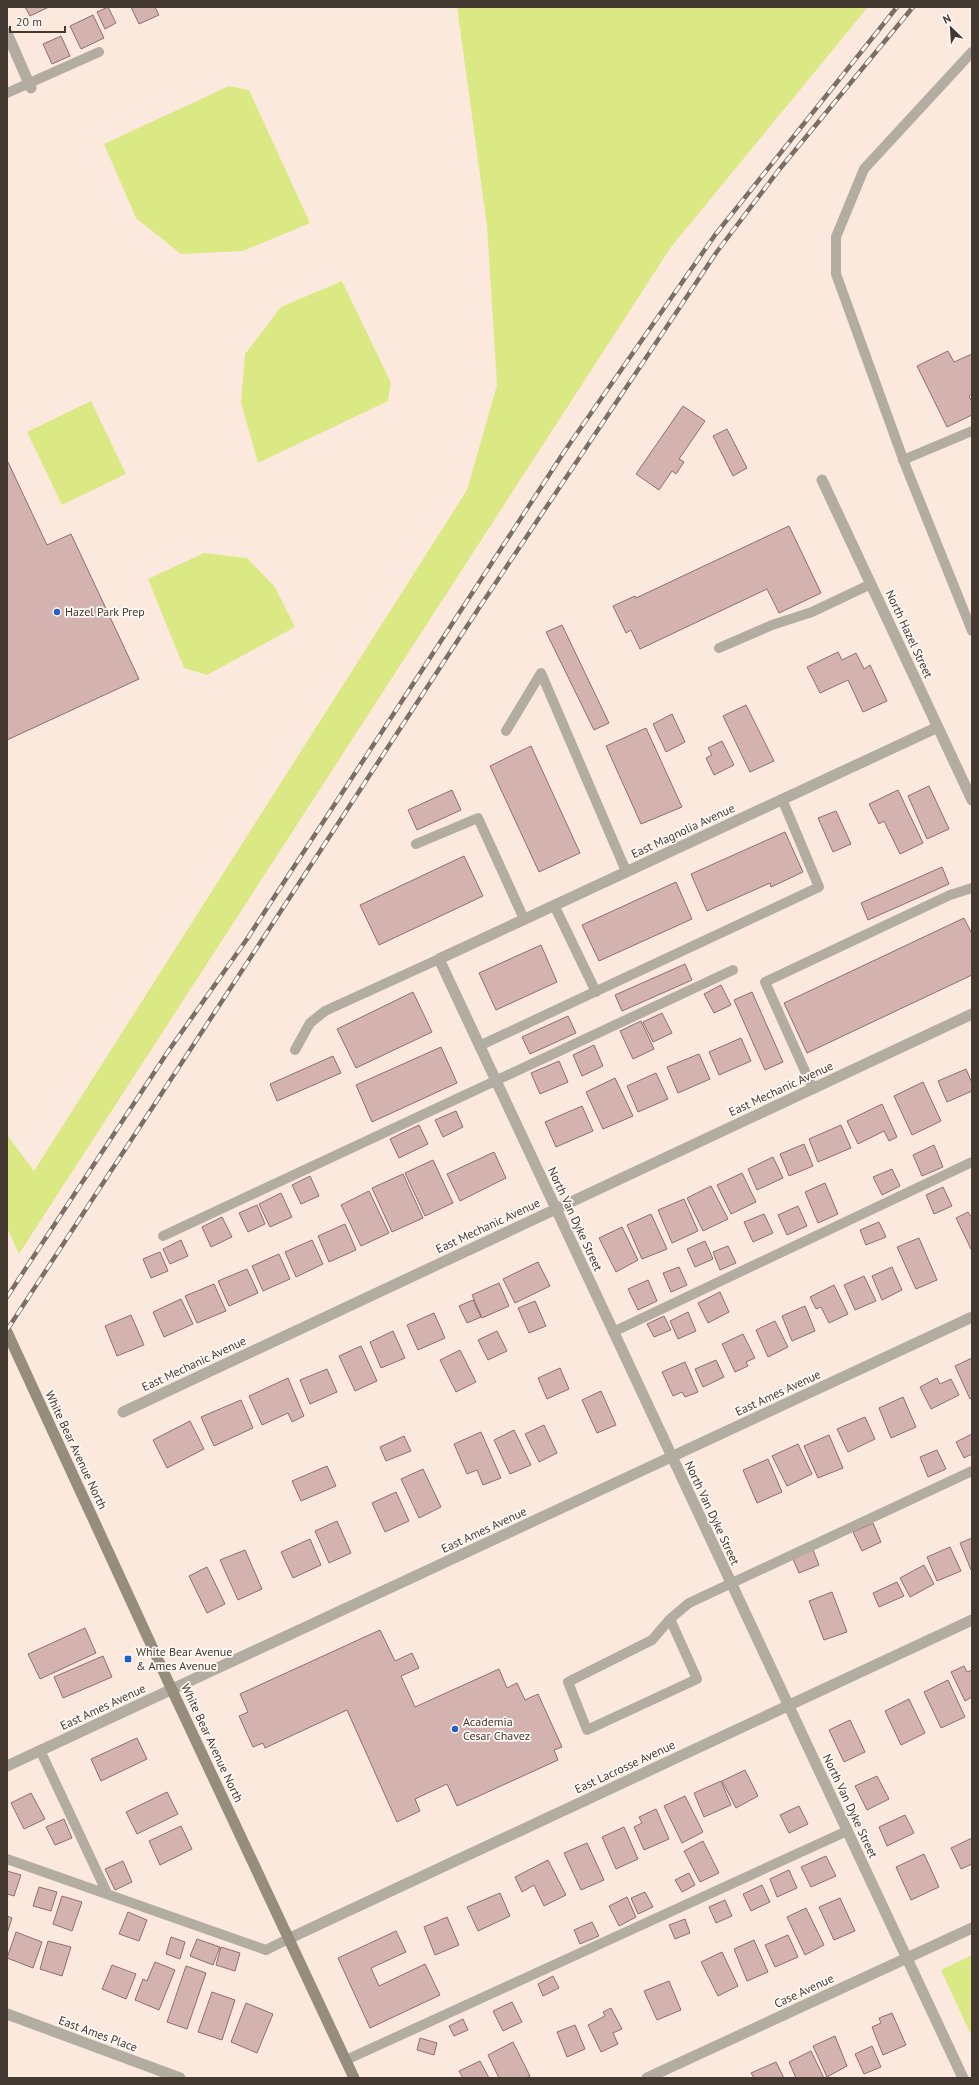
<svg xmlns="http://www.w3.org/2000/svg" width="979" height="2085" viewBox="0 0 979 2085" font-family="'PT Sans',sans-serif">
	<style>
		.green { fill: #dbe985 }
		.building { fill: #d4b2af; stroke: #8f6f6d }
		.lines { fill: none; stroke-linecap: round; stroke-linejoin: round }
		.service { stroke: #b3ada1; stroke-width: 10 }
		.minor { stroke: #b3ada1; stroke-width: 11 }
		.secondary { stroke: #968d7c; stroke-width: 11 }
		.rail-casing { stroke: #7b6e65; stroke-width: 4.5 }
		.rail { stroke: #fff9f5; stroke-width: 3; stroke-dasharray: 9; stroke-linecap: butt }
		.poi-dot { fill: #2160cc; stroke: #fff9f5; stroke-width: 1.5 }
		.labels { text-anchor: middle; stroke-width: 3.5; stroke-linejoin: round; paint-order: stroke }
		.poi-label { font-size: 12px; fill: #443931; stroke: #fff9f5; text-anchor: start }
		.street-label { font-size: 12px; fill: #443931; stroke: #fff9f5 }
	</style>
	<rect width="100%" height="100%" fill="#fbe9de"/>
	<path class="green" d="M457 7H868L671 247 19 1254 7 1228V1135L34 1171 467 490 497 385 487 226Z
		M229 86 249 90 310 223 243 251 181 254 136 218 104 144Z
		M342 281 391 383 388 401 258 463 241 403 245 354 281 307Z
		M91 401 126 474 62 505 27 432Z
		M204 553 247 558 275 587 295 627 207 675 184 668 148 579Z
		M972 1955V2037L941 1970Z"/>
	<path class="building" d="M25 7H49L30 16Z
		M108 7 116 23 105 29 97 12Z
		M131 7H155L159 15 139 24Z
		M93 15 104 38 81 49 70 26Z
		M61 36 70 56 52 64 43 44Z
		M948 351 954 362 972 354V394L969 396 972 402V415L947 427 917 366Z
		M683 406 705 421 679 459 684 462 676 474 672 471 659 490 636 474Z
		M727 429 747 468 733 476 713 436Z
		M7 460 47 545 71 534 139 679 7 740Z
		M789 526 821 593 779 613 767 589 640 649 631 630 626 633 613 606 635 596 636 598Z
		M562 625 609 723 594 730 546 632Z
		M838 652 842 660 856 653 864 669 870 665 887 701 863 712 848 680 820 693 807 667Z
		M746 705 774 761 750 772 723 716Z
		M672 714 685 742 666 752 653 724Z
		M646 728 682 807 641 824 606 746Z
		M722 741 734 765 714 775 706 758 712 755 708 748Z
		M531 746 580 853 539 872 490 766Z
		M929 786 949 829 927 839 908 796Z
		M452 790 461 810 417 830 408 810Z
		M898 790 923 843 900 854 884 821 879 824 869 804Z
		M836 811 851 844 833 852 818 818Z
		M785 832 803 872 771 887 770 883 707 911 691 874Z
		M464 856 483 896 379 945 360 905Z
		M942 867 949 884 868 920 861 903Z
		M676 882 692 919 599 961 582 925Z
		M964 918 972 934V975L807 1053 784 1003Z
		M541 945 557 982 496 1010 479 973Z
		M685 964 692 980 622 1011 615 995Z
		M721 985 731 1005 714 1013 704 994Z
		M413 992 432 1032 356 1068 337 1029Z
		M752 992 783 1062 765 1070 734 1000Z
		M662 1013 672 1033 653 1042 643 1022Z
		M568 1016 576 1033 530 1054 522 1037Z
		M641 1021 654 1049 633 1059 620 1031Z
		M741 1038 751 1061 719 1075 709 1052Z
		M594 1045 603 1066 582 1076 573 1055Z
		M441 1047 457 1083 372 1122 356 1085Z
		M699 1054 710 1079 678 1093 667 1067Z
		M333 1056 341 1073 277 1101 270 1084Z
		M559 1061 568 1082 540 1094 531 1073Z
		M966 1069 972 1083V1091L947 1102 938 1081Z
		M656 1073 668 1099 638 1112 627 1086Z
		M615 1078 633 1116 603 1129 586 1092Z
		M923 1082 941 1121 912 1135 894 1096Z
		M882 1104 897 1137 889 1141 884 1131 858 1144 847 1121Z
		M582 1106 593 1131 556 1147 545 1122Z
		M456 1111 463 1127 443 1137 435 1120Z
		M419 1125 428 1144 399 1158 390 1139Z
		M841 1125 851 1148 818 1162 809 1139Z
		M804 1144 813 1166 789 1176 780 1154Z
		M934 1145 943 1167 922 1176 913 1155Z
		M494 1152 506 1178 460 1201 447 1174Z
		M773 1157 783 1178 757 1190 748 1169Z
		M433 1160 453 1203 425 1216 405 1173Z
		M892 1169 900 1186 882 1195 873 1177Z
		M742 1173 756 1202 731 1214 717 1185Z
		M403 1174 423 1218 392 1232 372 1188Z
		M310 1176 319 1196 301 1204 292 1185Z
		M825 1183 838 1214 818 1223 805 1192Z
		M711 1186 728 1219 703 1231 687 1198Z
		M943 1187 952 1206 934 1214 926 1195Z
		M369 1191 389 1233 361 1246 341 1205Z
		M281 1193 292 1217 270 1227 259 1204Z
		M684 1199 698 1231 672 1243 658 1210Z
		M257 1205 265 1224 248 1232 239 1213Z
		M798 1206 807 1226 787 1235 778 1215Z
		M968 1212 972 1218V1251L956 1218Z
		M651 1214 667 1249 642 1259 627 1225Z
		M764 1214 773 1233 753 1242 744 1222Z
		M222 1217 232 1237 211 1247 202 1227Z
		M879 1222 886 1237 866 1245 860 1230Z
		M345 1224 356 1250 329 1262 318 1236Z
		M622 1227 638 1260 616 1272 599 1238Z
		M919 1238 937 1280 916 1289 897 1247Z
		M181 1240 188 1256 170 1264 163 1249Z
		M312 1240 323 1264 296 1277 285 1252Z
		M705 1241 713 1259 695 1267 687 1249Z
		M728 1246 736 1263 720 1270 713 1252Z
		M160 1252 168 1271 151 1278 143 1259Z
		M279 1254 290 1279 263 1291 252 1266Z
		M538 1262 550 1286 515 1303 503 1279Z
		M679 1267 687 1285 671 1292 663 1273Z
		M892 1267 902 1290 882 1300 872 1276Z
		M247 1269 258 1293 229 1306 218 1281Z
		M864 1276 876 1301 855 1310 844 1285Z
		M648 1280 657 1301 638 1310 628 1289Z
		M499 1283 509 1306 482 1318 472 1295Z
		M214 1284 226 1311 197 1323 185 1296Z
		M834 1285 848 1314 829 1323 821 1307 816 1309 810 1297Z
		M720 1292 729 1312 708 1323 698 1303Z
		M181 1299 193 1324 164 1337 153 1312Z
		M473 1300 481 1317 467 1323 459 1306Z
		M535 1301 546 1326 529 1333 518 1308Z
		M805 1306 815 1331 792 1341 782 1316Z
		M688 1312 696 1331 678 1339 670 1321Z
		M434 1313 445 1338 418 1350 407 1325Z
		M131 1315 144 1345 117 1356 105 1326Z
		M664 1316 671 1330 654 1337 647 1324Z
		M775 1321 788 1347 768 1357 756 1330Z
		M393 1331 405 1358 381 1368 370 1342Z
		M497 1331 507 1351 488 1360 478 1340Z
		M743 1334 755 1358 746 1362 748 1366 735 1372 722 1344Z
		M361 1346 377 1381 355 1391 339 1356Z
		M460 1350 476 1382 456 1392 440 1360Z
		M972 1358V1398L970 1399 955 1366Z
		M716 1360 724 1377 703 1387 695 1369Z
		M685 1362 698 1392 685 1397 682 1392 673 1396 662 1372Z
		M560 1368 569 1389 547 1399 538 1378Z
		M327 1369 337 1392 310 1404 300 1380Z
		M288 1378 304 1416 292 1422 288 1413 262 1425 249 1396Z
		M937 1378 940 1384 951 1379 959 1395 931 1409 920 1387Z
		M601 1391 616 1425 597 1433 582 1400Z
		M903 1397 916 1427 891 1438 879 1408Z
		M241 1400 253 1428 214 1446 201 1417Z
		M865 1417 875 1439 848 1452 837 1429Z
		M190 1421 204 1449 167 1468 153 1440Z
		M544 1425 557 1453 539 1462 525 1434Z
		M514 1430 531 1465 510 1474 494 1440Z
		M481 1432 501 1478 483 1485 477 1470 467 1474 454 1444Z
		M972 1434V1454L964 1458 956 1442Z
		M829 1435 843 1468 818 1478 804 1446Z
		M404 1436 411 1451 386 1461 380 1447Z
		M798 1444 812 1474 787 1486 772 1456Z
		M937 1450 946 1469 928 1477 920 1457Z
		M768 1459 782 1492 757 1503 743 1470Z
		M327 1466 336 1486 301 1501 292 1481Z
		M423 1469 441 1507 419 1518 401 1479Z
		M396 1492 409 1521 385 1532 372 1503Z
		M337 1521 351 1553 329 1563 315 1531Z
		M873 1523 881 1542 862 1551 853 1532Z
		M972 1538V1572L960 1543Z
		M310 1539 321 1565 293 1578 281 1552Z
		M950 1547 961 1571 937 1581 927 1557Z
		M245 1550 262 1589 238 1600 220 1560Z
		M813 1550 819 1565 799 1573 793 1559Z
		M924 1565 934 1584 910 1597 900 1578Z
		M207 1567 225 1604 207 1613 189 1576Z
		M897 1582 904 1596 879 1607 873 1593Z
		M832 1592 847 1632 824 1640 809 1601Z
		M85 1628 96 1653 40 1679 28 1654Z
		M380 1630 395 1661 412 1653 419 1668 401 1676 415 1707 499 1669 507 1688 517 1683 525 1700 538 1694 562 1747 554 1750 558 1760 457 1806 447 1784 415 1799 420 1811 397 1822 347 1710 265 1748 263 1743 253 1747 239 1716 248 1712 240 1694Z
		M103 1656 112 1677 63 1698 54 1677Z
		M964 1666 967 1672 972 1670V1697L965 1701 951 1672Z
		M948 1680 965 1717 941 1728 924 1692Z
		M909 1699 925 1733 901 1745 885 1711Z
		M850 1720 865 1752 844 1762 829 1730Z
		M137 1738 147 1759 101 1781 91 1759Z
		M745 1770 758 1796 736 1808 722 1781Z
		M877 1776 889 1799 867 1810 855 1786Z
		M721 1781 731 1805 704 1817 694 1793Z
		M167 1792 178 1814 137 1834 126 1812Z
		M31 1793 45 1819 24 1829 11 1803Z
		M685 1796 703 1832 682 1843 664 1806Z
		M799 1806 808 1824 789 1833 780 1815Z
		M656 1809 669 1839 644 1850 634 1827 642 1823 639 1817Z
		M905 1815 914 1833 887 1846 879 1827Z
		M64 1819 72 1838 55 1845 46 1827Z
		M181 1826 192 1849 160 1865 149 1841Z
		M624 1827 638 1859 616 1869 602 1837Z
		M972 1838V1864L961 1869 951 1848Z
		M703 1841 719 1873 700 1882 684 1851Z
		M587 1843 604 1880 581 1890 564 1853Z
		M924 1854 939 1887 911 1900 896 1867Z
		M826 1856 836 1876 811 1887 801 1867Z
		M548 1860 566 1895 544 1906 534 1885 522 1892 515 1877Z
		M123 1861 132 1882 115 1890 105 1869Z
		M789 1870 797 1888 777 1897 770 1879Z
		M7 1871 21 1875 14 1896 7 1894Z
		M689 1873 695 1885 682 1892 675 1880Z
		M762 1885 770 1902 751 1911 743 1894Z
		M39 1887 57 1892 51 1911 33 1906Z
		M645 1892 653 1907 638 1914 631 1898Z
		M500 1893 510 1916 478 1931 467 1907Z
		M62 1896 82 1902 72 1931 53 1924Z
		M627 1897 636 1917 619 1926 609 1906Z
		M840 1898 855 1931 834 1940 819 1907Z
		M725 1900 732 1916 716 1923 709 1907Z
		M806 1908 824 1945 805 1955 787 1917Z
		M128 1912 147 1920 139 1941 119 1934Z
		M7 1916 12 1918 7 1934Z
		M447 1917 459 1945 435 1955 424 1927Z
		M685 1919 690 1933 675 1939 669 1925Z
		M592 1922 599 1936 580 1944 574 1930Z
		M396 1931 406 1952 371 1968 379 1986 425 1964 440 1995 370 2028 338 1958Z
		M16 1932 42 1942 33 1968 7 1958Z
		M788 1935 798 1957 775 1967 765 1945Z
		M171 1937 185 1942 180 1959 166 1954Z
		M197 1939 220 1947 213 1965 190 1956Z
		M754 1940 768 1972 747 1981 734 1949Z
		M48 1941 71 1947 62 1976 40 1969Z
		M221 1947 240 1953 235 1971 216 1965Z
		M722 1952 738 1986 718 1996 701 1962Z
		M155 1962 175 1970 159 2010 135 2000 143 1979 147 1981Z
		M112 1965 136 1974 126 1999 102 1989Z
		M186 1966 206 1973 187 2029 167 2022Z
		M553 1976 559 1988 543 1996 538 1984Z
		M669 1981 681 2010 657 2020 644 1991Z
		M212 1992 235 2000 222 2040 198 2032Z
		M512 2002 522 2022 503 2031 493 2011Z
		M246 2003 273 2014 257 2053 231 2042Z
		M611 2008 622 2029 613 2033 618 2044 601 2052 588 2025 605 2016 603 2012Z
		M892 2013 906 2045 883 2055 872 2027 881 2023 879 2018Z
		M463 2019 468 2030 454 2036 449 2026Z
		M575 2025 585 2049 567 2057 557 2032Z
		M835 2036 847 2066 827 2077 813 2046Z
		M420 2038 437 2043 434 2055 417 2050Z
		M513 2042 530 2076 526 2078H499L488 2055Z
		M872 2046 881 2067 864 2074 855 2054Z
		M811 2051 824 2078H796L789 2062Z
		M480 2061 489 2078H463L459 2071Z
		M776 2062 784 2078H754L751 2073Z"/>
	<g class="lines">
		<path class="service" d="M972 52 864 169 836 237V274L906 467 972 631
			M7 93 99 52
			M903 460 972 431
			M719 648 772 625 812 612 871 584
			M506 731 541 673 626 871
			M416 844 478 818 524 919
			M554 905 596 992
			M479 1046 819 887 782 799
			M295 1050 310 1023 325 1011 439 959
			M813 1089 765 982 950 895 972 888
			M163 1236 733 970
			M613 1332 972 1162
			M670 1619 697 1679 587 1730 568 1682 652 1640 670 1619 689 1603 972 1471
			M40 1750 107 1893
			M7 1859 266 1950 290 1938
			M346 2060 847 1831"/>
		<path class="minor" d="M7 33 31 88
			M822 480 972 800
			M938 727 439 959 963 2078
			M123 1412 972 1014
			M7 1766 972 1317
			M290 1938 972 1620
			M7 2014 180 2078
			M647 2078 972 1928"/>
		<path class="secondary" d="M7 1332 172 1690 354 2078"/>
		<defs>
			<path id="rail" d="M7 1297 167 1053 247 939 564 452 715 235 897 7
				M7 1330 477 611 716 253 778 171 913 7"/>
		</defs>
		<use href="#rail" class="rail-casing"/>
		<use href="#rail" class="rail"/>
	</g>
	<g class="poi-dot">
		<circle cx="57" cy="612" r="4"/>
		<rect x="124" y="1655" width="8" height="8" rx="2"/>
		<circle cx="455" cy="1729" r="4"/>
	</g>
	<g class="labels">
		<g class="poi-label">
			<text x="65" y="616">Hazel Park Prep</text>
			<text x="136" y="1656">White Bear Avenue<tspan x="136" dy="14">&amp; Ames Avenue</tspan></text>
			<text x="463" y="1726">Academia<tspan x="463" dy="14">Cesar Chavez</tspan></text>
		</g>
		<g class="street-label">
			<text transform="translate(909 634) rotate(65)" y="4">North Hazel Street</text>
			<text transform="translate(683 831) rotate(-25)" y="4">East Magnolia Avenue</text>
			<text transform="translate(781 1089) rotate(-25)" y="4">East Mechanic Avenue</text>
			<text transform="translate(575 1219) rotate(65)" y="4">North Van Dyke Street</text>
			<text transform="translate(488 1226) rotate(-25)" y="4">East Mechanic Avenue</text>
			<text transform="translate(194 1364) rotate(-25)" y="4">East Mechanic Avenue</text>
			<text transform="translate(778 1393) rotate(-25)" y="4">East Ames Avenue</text>
			<text transform="translate(76 1450) rotate(65)" y="4">White Bear Avenue North</text>
			<text transform="translate(712 1513) rotate(65)" y="4">North Van Dyke Street</text>
			<text transform="translate(484 1530) rotate(-25)" y="4">East Ames Avenue</text>
			<text transform="translate(103 1707) rotate(-25)" y="4">East Ames Avenue</text>
			<text transform="translate(212 1743) rotate(65)" y="4">White Bear Avenue North</text>
			<text transform="translate(625 1767) rotate(-25)" y="4">East Lacrosse Avenue</text>
			<text transform="translate(850 1806) rotate(65)" y="4">North Van Dyke Street</text>
			<text transform="translate(804 1991) rotate(-25)" y="4">Case Avenue</text>
			<text transform="translate(98 2034) rotate(20)" y="4">East Ames Place</text>
		</g>
	</g>
	<rect width="979" height="2085" fill="none" stroke="#443931" stroke-width="16"/>
	<g transform="translate(951 28) rotate(335)" stroke="#fff9f5" stroke-width="3" paint-order="stroke">
	<path d="M0-3L7 15L0 10L-7 15Z" fill="#443931"/>
	<text y="-6" font-size="11" font-weight="bold" text-anchor="middle" fill="#443931">N</text>
	</g>
	<path d="M10 26v6h55v-6" fill="none" stroke="#443931" stroke-width="2"/>
	<text x="16" y="26" font-size="12" fill="#443931" stroke="#fff9f5" stroke-width="3" paint-order="stroke">20 m</text>
</svg>
